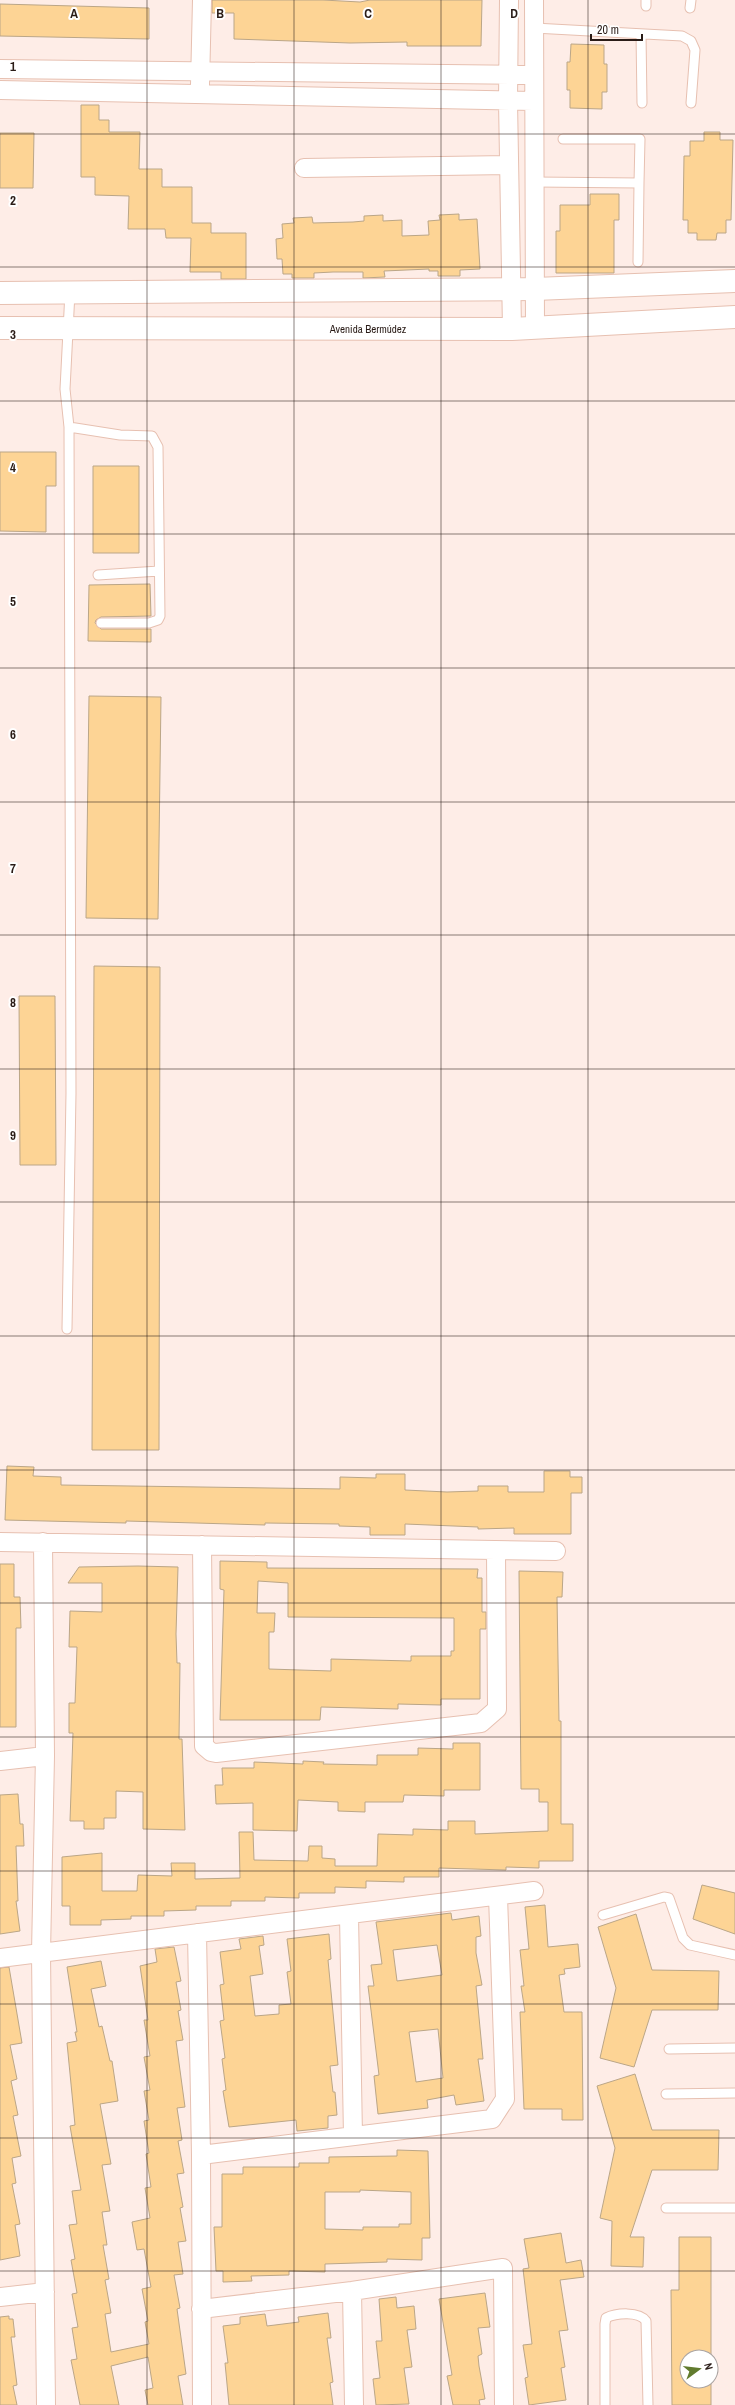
<svg xmlns="http://www.w3.org/2000/svg" width="735" height="2405" viewBox="0 0 735 2405" font-family="'Archivo Narrow',sans-serif">
	<style>
		.building { fill: #fdd495; stroke: #bba687; fill-rule: evenodd }
		.lines { fill: none; stroke-linecap: round; stroke-linejoin: round }
		.service-casing { stroke: #e7c0b1; stroke-width: 11 }
		.minor-casing { stroke: #e7c0b1; stroke-width: 20 }
		.tertiary-casing { stroke: #e7c0b1; stroke-width: 24 }
		.service { stroke: #fff; stroke-width: 9 }
		.minor { stroke: #fff; stroke-width: 18 }
		.tertiary { stroke: #fff; stroke-width: 22 }
		.grid { fill: none; stroke: #2a1c17; stroke-width: 1; stroke-opacity: 0.55 }
		.labels { text-anchor: middle; stroke-width: 4; stroke-linejoin: round; paint-order: stroke }
		.street-label { font-size: 11px; fill: #2a1c17; stroke: #fff }
		.grid-label { font-size: 13px; text-anchor: middle; font-weight: bold; fill: #2a1c17; stroke: #fff; stroke-width: 4; stroke-linejoin: round; paint-order: stroke }
	</style>
	<rect width="100%" height="100%" fill="#feede7"/>
	<path class="building" d="M212 0H323L360 2 370 0H482L481 46H407V42L350 43 234 39V13H212Z
		M0 4 149 8V39L0 36Z
		M571 44 604 45V64H607V92H602V109L570 108V90H567V62H570Z
		M81 105H99V120H109V132H140L139 169H162V187H192V223H211V233H246V279H221V272H190L191 238H166L165 229H128L129 196 95 195V177H81Z
		M704 132H720V140H733L731 220H726V233H717L716 240H697V233H688V220H683L684 156H690V141H704Z
		M0 133H34L33 188H0Z
		M590 194H619V220H614V273H556V231H560V205H590Z
		M459 214V220L477 219 480 269 460 270V276H438V271H429V269L384 271 385 277 363 278V272H333L314 273V278H292V274H283L282 259H277L276 239 283 238 282 224 294 223 293 218 312 217 313 223 353 222 364 221V216L383 215V221L402 220V236L429 235 428 221 440 220 439 215Z
		M0 452H56V486H46V532L0 531Z
		M93 466H139V553H93Z
		M150 584 151 616 101 617 96 620 95 623 101 629H151V642L88 641 89 585Z
		M89 696 161 697 158 919 86 918Z
		M94 966 160 967 159 1450H92Z
		M19 996H55L56 1165H20Z
		M7 1466 34 1467 33 1476 61 1477V1485L340 1489V1477L376 1478V1474H405V1490L447 1492 478 1491V1486H508V1492H544V1471H570V1477H582V1493H571V1534H514V1528L478 1529V1527L405 1524V1535H370V1527L339 1526V1524L265 1523V1525L126 1521V1523L5 1520Z
		M220 1561 267 1562V1568L478 1569 477 1578H482V1612H486V1629H480V1699H441V1705L398 1704V1709L321 1707 320 1720H220L224 1590 220 1589ZM258 1581 288 1583V1617L454 1618V1651H451V1656H411V1661L331 1659V1671L269 1669V1632H274L275 1613H257Z
		M0 1564H14V1597H20L21 1628H16V1727H0Z
		M138 1566 178 1567 176 1634 177 1663H180L179 1739H182L185 1830 143 1829V1792L116 1791V1818H104V1829H84V1821H70L73 1733H69V1703H75L77 1647H69L70 1611 102 1612V1583H68L79 1567Z
		M519 1571 563 1572 562 1597H557L559 1721H561V1824H573V1861H539V1868L506 1867V1870L439 1868V1877H404V1882L366 1881V1888L335 1887V1893H299V1898L265 1897V1901H231V1906H196V1910L164 1911V1916H131V1919L101 1920V1925H70V1906H62V1857L102 1853V1891H137L138 1875 172 1876 171 1863H195V1879L240 1878 239 1832H253L254 1860 308 1861 309 1846H322V1858L335 1859V1866H377L378 1834 413 1835V1829L448 1830V1821H475V1834L548 1831V1802H539V1789H521Z
		M453 1743H480V1790H444V1796L404 1795 403 1802H365V1812L338 1811V1802L298 1800 297 1831 253 1830V1803L216 1804 215 1785H223L222 1768H254V1762L303 1764V1761L324 1762 323 1764 377 1765V1755H418V1748L453 1749Z
		M18 1794 20 1824H23L24 1846H16L18 1901H16L20 1931 0 1934V1795Z
		M702 1885 735 1893V1934L693 1919Z
		M545 1905 548 1947 578 1944 580 1967 564 1969 565 1974 559 1975 564 2012H582L583 2120H562V2109H524L520 2012H525L521 1986H524L520 1950 529 1949 525 1907Z
		M451 1913 452 1920 479 1916 481 1936 476 1937V1953L482 1985 476 1986 483 2059H478L484 2101 456 2105 454 2095 427 2100 428 2108 378 2114 374 2076 379 2075 368 1986H374L371 1965 382 1964 376 1922ZM437 1945 442 1975 397 1981 393 1950ZM438 2029 443 2078 416 2082 409 2032Z
		M636 1914 652 1970 719 1971 718 2010H652L634 2067 600 2058 616 1988 598 1927Z
		M329 1934 331 1959 328 1960 338 2065 330 2066 333 2092H335L337 2115 328 2116V2128L297 2131 296 2120 229 2127 223 2091 226 2090 222 2059 225 2058 220 2021 224 2020 220 1985 224 1984 220 1952 241 1949 239 1939 263 1936 264 1945 259 1946 263 1974 250 1976 255 2016 279 2014V2005L291 2004 287 1972 291 1971 287 1939Z
		M174 1947 181 1981 176 1982 181 2010 178 2011 183 2040 176 2041 185 2107 177 2108 182 2140 178 2141 184 2173 177 2174 183 2207 180 2208 186 2241 178 2242 183 2274 174 2275 180 2308 177 2309 186 2374 178 2376 183 2405H148L145 2390 153 2388 148 2357 111 2366 119 2405H80L71 2360 77 2359 72 2328 78 2327 72 2294 77 2293 71 2260 75 2259 69 2225 77 2224 72 2191 81 2190 70 2126 75 2125 67 2043 77 2041 75 2032H77L67 1967 101 1961 106 1986 91 1989 99 2027 102 2026 110 2061H112L118 2101 100 2104 111 2164 102 2165 110 2211 102 2212 107 2245H103L109 2279 105 2280 111 2313 105 2314 111 2352 149 2344 145 2322 148 2321 142 2289 151 2287 144 2249 137 2250 132 2222 150 2218 145 2188 151 2187 146 2154 149 2153 144 2121 149 2120 144 2091 150 2090 144 2057 150 2056 144 2020H148L140 1966 157 1962 155 1949Z
		M9 1967 22 2043 10 2045 17 2079 11 2081 18 2115 13 2116 21 2156 12 2158 16 2183 12 2184 20 2224 15 2225 20 2256 0 2260V1968Z
		M635 2074 652 2130H719L718 2170H652L630 2237H644L643 2267 611 2266 612 2221 600 2218 615 2148 597 2086Z
		M397 2150 428 2151 430 2238H422V2260L387 2259V2262L325 2264V2272L289 2271V2275L251 2276 252 2281 223 2282V2271H216L214 2227H222V2174H243V2167H299V2163H329V2157L397 2156ZM360 2190 411 2192V2224H399V2227H363V2230L325 2229V2192H360Z
		M561 2233 566 2263 581 2260 584 2277 560 2280 568 2330 559 2331 565 2367 561 2368 566 2400 529 2405 525 2378 528 2377 523 2345 532 2344 523 2269 529 2268 524 2239Z
		M679 2237H711V2357H687V2381H711V2376V2405H672L671 2290H679Z
		M485 2293 490 2327 478 2328 482 2354 478 2356 479 2366 485 2399 479 2400 480 2405H453L447 2376 452 2375 439 2299Z
		M396 2297 397 2308 414 2306 416 2329 407 2330 412 2367 404 2368 409 2404 376 2405 373 2379 380 2378 376 2341H382L379 2299Z
		M328 2313 331 2338H327L333 2382 330 2383 333 2405H229L225 2363H228L223 2326 240 2324V2317L265 2314 267 2326 299 2322 298 2317Z
		M9 2316V2319H13L15 2337H11L17 2385 13 2386 17 2405H0V2317Z"/>
	<g class="lines">
		<defs>
			<path id="service" d="M646 0V6
				M690 8 691 0
				M534 28 682 36 691 41 695 50 691 103
				M641 34 642 103
				M535 182 639 183 640 139H563
				M638 262 639 183
				M69 427 120 435 152 436 158 447 160 616 158 620 149 623H101
				M98 575 159 571
				M67 1329 71 1093 69 427 65 389 70 292
				M603 1915 664 1897 669 1898 683 1938 690 1945 735 1955
				M669 2049 735 2048
				M666 2094 735 2093
				M666 2208H735
				M605 2405V2324L606 2318C616 2313 639 2311 646 2321L648 2405"/>
			<path id="minor" d="M509 0 508 101 512 329
				M534 0 535 329
				M0 69 534 75
				M200 85 202 0
				M0 90 533 101
				M304 168 509 165
				M0 1542 556 1551
				M43 1542 45 1756 41 1953 46 2405
				M202 1545 204 1746 211 1752 216 1753 481 1723 497 1709 496 1550
				M0 1761 45 1756
				M349 1915 353 2136
				M197 1933 201 2155 202 2405
				M0 1958 534 1891
				M201 2155 492 2119 505 2099 498 1896
				M352 2291 354 2405
				M0 2297 45 2292
				M201 2309 352 2291 503 2268 504 2405"/>
			<path id="tertiary" d="M0 293 535 289 735 281
				M0 328 512 329 735 317"/>
		</defs>
		<use href="#service" class="service-casing"/>
		<use href="#minor" class="minor-casing"/>
		<use href="#tertiary" class="tertiary-casing"/>
		<use href="#service" class="service"/>
		<use href="#minor" class="minor"/>
		<use href="#tertiary" class="tertiary"/>
	</g>
	<path class="grid" d="M147 0V2405M294 0V2405M441 0V2405M588 0V2405M0 134H735M0 267H735M0 401H735M0 534H735M0 668H735M0 802H735M0 935H735M0 1069H735M0 1202H735M0 1336H735M0 1470H735M0 1603H735M0 1737H735M0 1871H735M0 2004H735M0 2138H735M0 2271H735"/>
	<g class="labels">
		<g class="street-label">
			<text x="368" y="333">Avenida Bermúdez</text>
		</g>
	</g>
	<g class="grid-label">
		<text x="74" y="18">A</text>
		<text x="220" y="18">B</text>
		<text x="368" y="18">C</text>
		<text x="514" y="18">D</text>
		<text x="13" y="71">1</text>
		<text x="13" y="205">2</text>
		<text x="13" y="339">3</text>
		<text x="13" y="472">4</text>
		<text x="13" y="606">5</text>
		<text x="13" y="739">6</text>
		<text x="13" y="873">7</text>
		<text x="13" y="1007">8</text>
		<text x="13" y="1140">9</text>
	</g>
	<g transform="translate(699 2369) rotate(75)"><circle r="19" fill="#ffffff" stroke="#aaa4a2"/>
	<path d="M0-3L7 15L0 10L-7 15Z" fill="#617b2e"/>
	<text y="-6" font-size="11" font-weight="bold" text-anchor="middle" fill="#2a1c17">N</text>
	</g>
	<path d="M591 34v6h51v-6" fill="none" stroke="#2a1c17" stroke-width="2"/>
	<text x="597" y="34" font-size="12" fill="#2a1c17" stroke="#ffffff" stroke-width="3" paint-order="stroke">20 m</text>
</svg>
